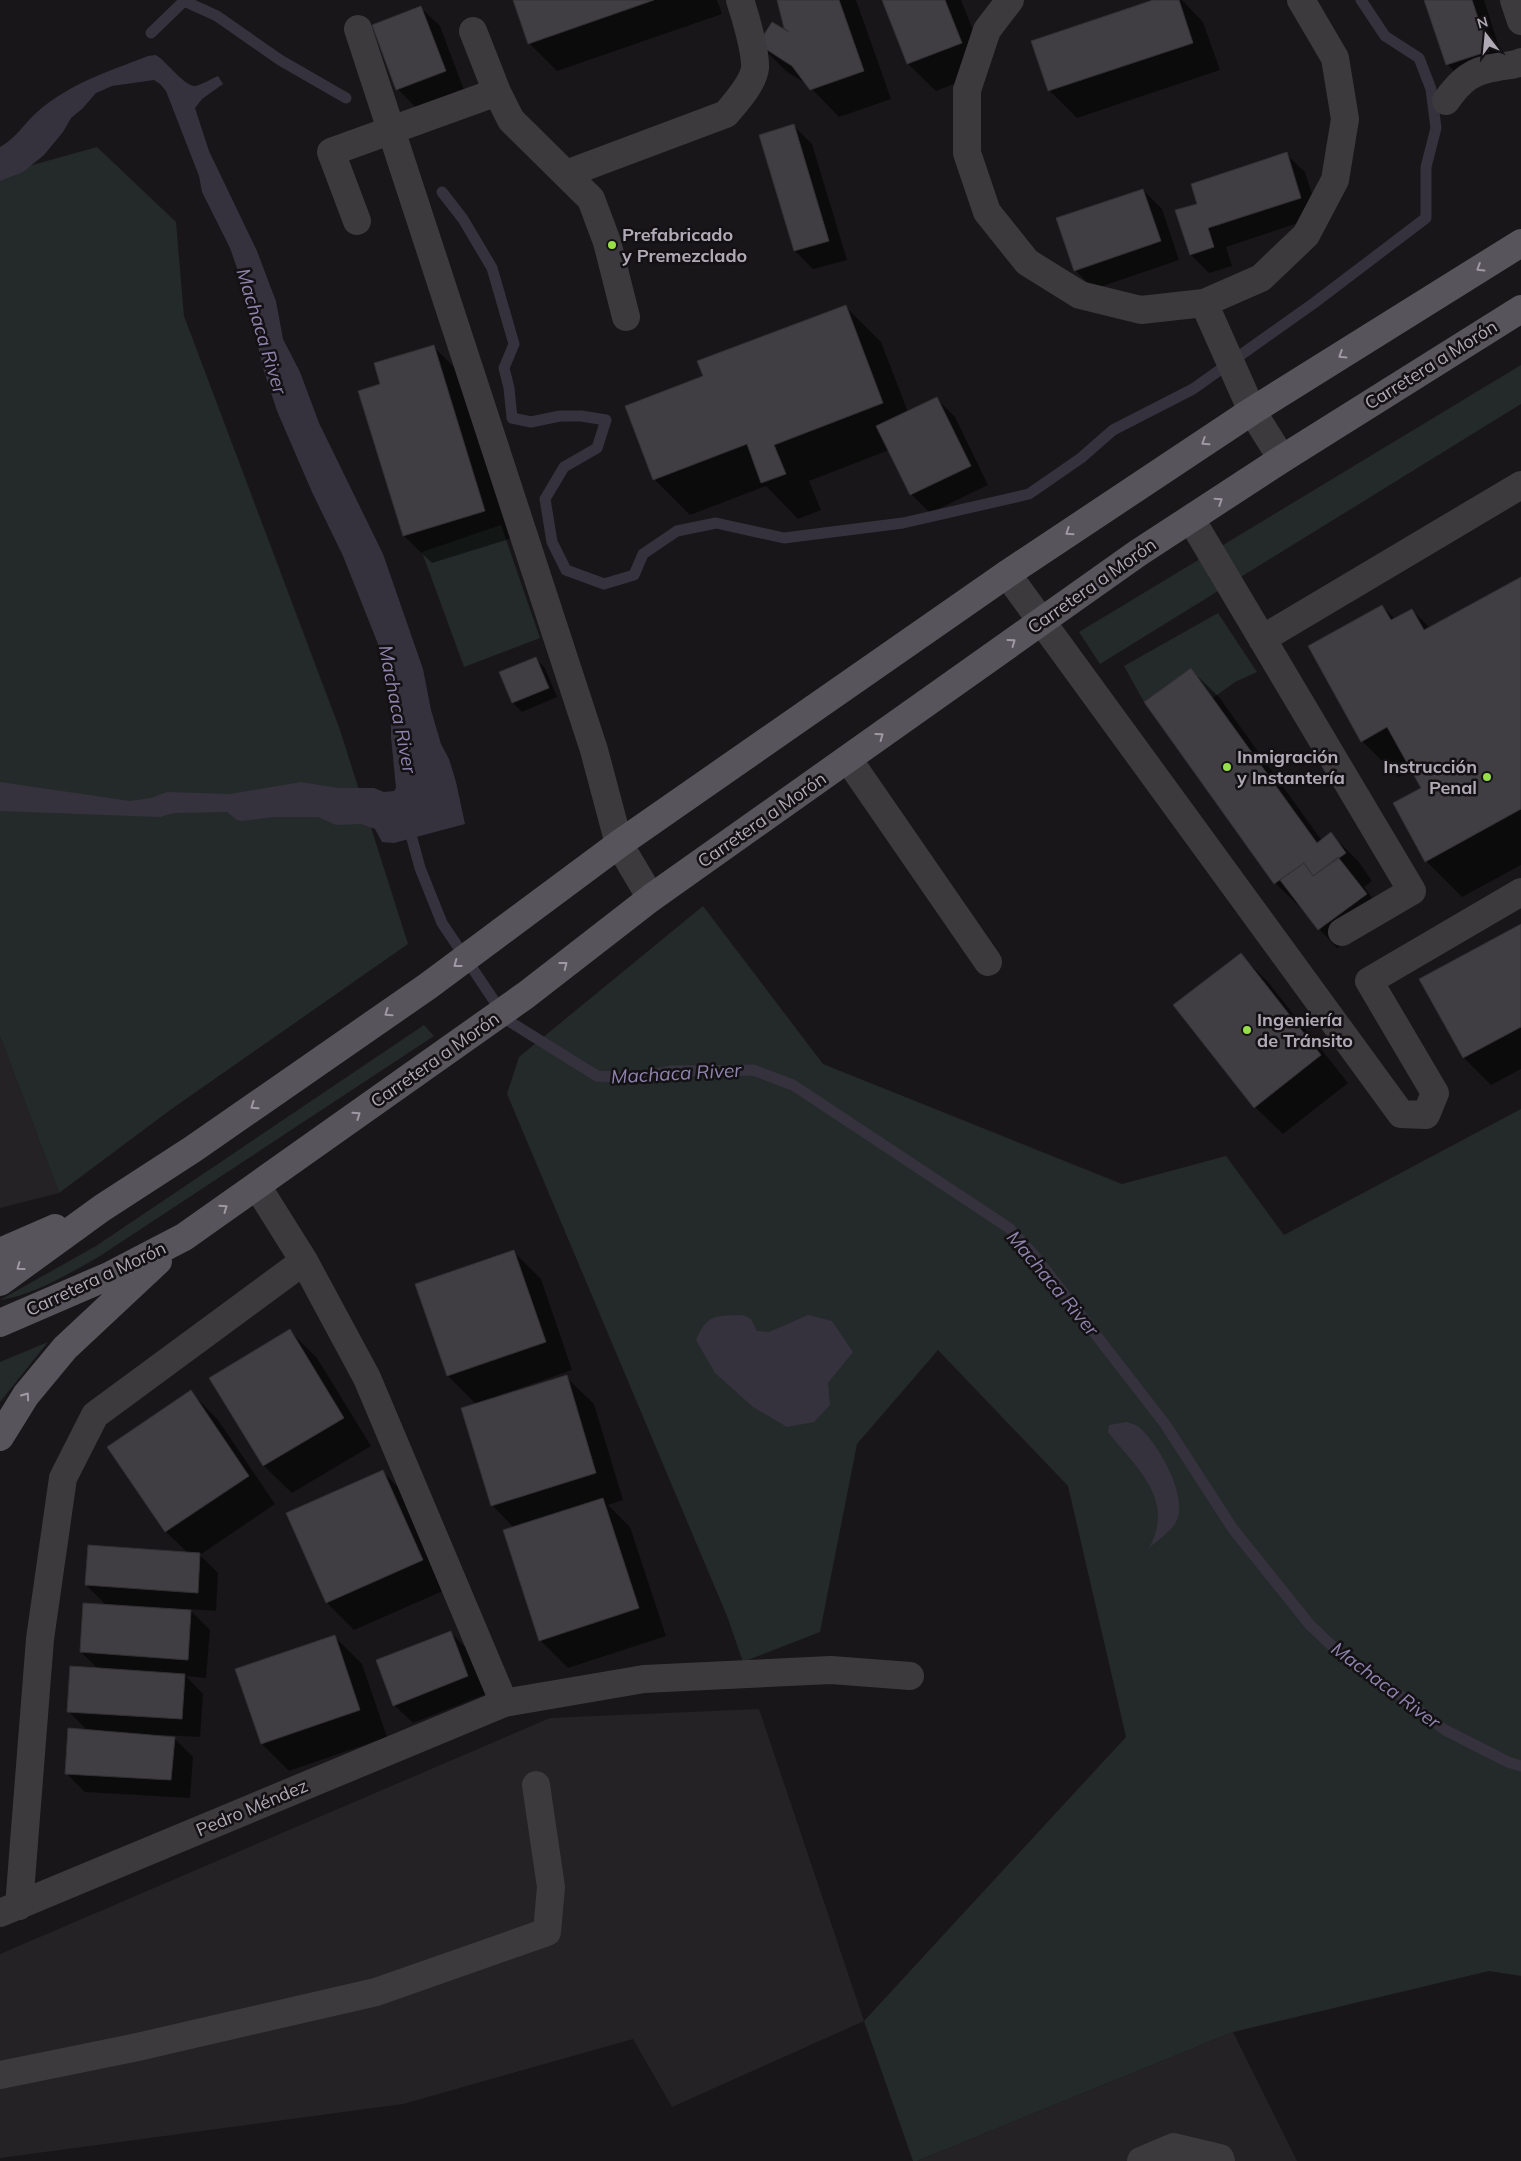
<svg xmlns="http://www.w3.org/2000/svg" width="1521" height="2161" viewBox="0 0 1521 2161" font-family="Mulish,sans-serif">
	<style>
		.built { fill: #242225 }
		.green { fill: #232a29 }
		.water { fill: #35323e }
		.shadow { fill: #0007 }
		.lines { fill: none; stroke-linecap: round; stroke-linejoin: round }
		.stream { stroke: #35323e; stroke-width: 11 }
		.building { fill: #403e42; stroke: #333034 }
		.minor { stroke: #3d3a3e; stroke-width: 28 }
		.major { stroke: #58545b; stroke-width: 28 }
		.oneway { stroke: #9e99a4 }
		.poi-dot { fill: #98df47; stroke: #131113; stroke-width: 2 }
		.labels { text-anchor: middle; stroke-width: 5; stroke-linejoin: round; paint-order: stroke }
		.poi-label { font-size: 18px; font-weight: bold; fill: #b0aab6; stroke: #131113; text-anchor: start }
		.street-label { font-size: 18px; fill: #b0aab6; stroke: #131113 }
		.water-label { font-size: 19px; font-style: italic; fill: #8f84ae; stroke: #131113 }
	</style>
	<rect width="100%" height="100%" fill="#181618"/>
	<path class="built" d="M0 1036 59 1193 0 1208Z
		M759 1709 864 2021 672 2107 633 2039 403 2104 0 2158V1954L550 1718Z
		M1233 2032 1297 2161H917Z"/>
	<path class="green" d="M97 147 176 222 184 316 340 730 408 944 173 1108 59 1193 0 1036V174Z
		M1521 365V404L1100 664 1079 632Z
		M501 525 540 638 464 667 422 552Z
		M1218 613 1257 672 1235 682 1213 698 1191 668 1144 702 1124 666Z
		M703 906 823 1064 1122 1184 1226 1156 1284 1235 1521 1109V1976L1489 1971 1233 2032 917 2161H913L864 2021 1126 1737 1068 1486 938 1350 857 1444 820 1632 743 1662 727 1616 507 1094 519 1057Z
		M424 1025 434 1036 100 1256C70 1273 34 1295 0 1300L96 1246Z
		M48 1342 0 1402V1362Z"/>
	<path class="water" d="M156 55C167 62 186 88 196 86 203 84 211 79 218 76L223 84 202 99 195 108 209 151 257 251 269 283 276 301 283 339 300 372 319 423 383 554 423 669 431 710 441 744 449 759 456 782 465 824 394 843 382 842 375 829 361 824 336 825 318 817H274L242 821 237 820 227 812 174 813 160 817 0 811V782L130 801 151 798 167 792 230 794 301 782 338 788H374L384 792 394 791 396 788 391 737V707L380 649 343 556 312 492 277 411 263 368 246 294 230 248 202 192 199 176 166 91 160 84 154 80 112 86 96 93 82 109 71 118 63 132 44 155 23 172 0 181V147C15 139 24 124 36 113 70 83 107 72 148 56Z
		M743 1315 751 1319 757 1331 769 1332 808 1315 832 1321 853 1352 828 1383 830 1405 814 1422 787 1427 753 1407 715 1373 696 1340C707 1313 717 1316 743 1315Z
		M1127 1422C1132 1424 1138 1425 1141 1429 1159 1446 1185 1491 1178 1517 1175 1529 1158 1540 1149 1548 1176 1499 1136 1468 1108 1432L1109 1425Z"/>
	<path class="shadow" d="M514 0H717L722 14 557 71 529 43Z
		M778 0H856L891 99 839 117 807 84 787 72 759 44 792 34Z
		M883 0H961L989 70 936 91 908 64Z
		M1157 0H1182L1203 22 1220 70 1077 118 1049 90Z
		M1426 0H1484L1506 69 1466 83 1447 64Z
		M421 8 440 26 464 90 416 108 398 89Z
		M794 126 812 144 847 260 813 269 795 251Z
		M1286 154 1305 172 1319 216 1226 247 1232 266 1209 273 1191 255 1198 204Z
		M1143 190 1162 209 1179 260 1094 289 1075 270Z
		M845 306 881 342 908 412 937 399 955 417 988 485 930 513 911 494 889 450 809 481 821 510 798 519 766 486 690 515 654 479 705 377Z
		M433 346 461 374 512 538 432 563 404 536 359 391 382 384Z
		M1521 578V865L1462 897 1426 861 1422 788 1412 769 1398 777 1362 741 1382 606 1395 619 1412 610 1430 628Z
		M536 659 545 668 557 697 522 712 513 703 500 673Z
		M1191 670 1219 697 1322 841 1331 834 1359 862 1372 881 1364 887 1384 913 1337 948 1319 929 1304 909 1303 910 1275 883Z
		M1521 926V1069L1491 1085 1464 1058Z
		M1241 955 1268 982 1348 1083 1283 1134 1255 1107Z
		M513 1251 541 1279 572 1370 497 1396 498 1398 566 1377 594 1404 623 1500 608 1505 630 1527 666 1636 568 1668 540 1640 514 1528 492 1505 477 1405 448 1376 416 1285Z
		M290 1331 317 1358 371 1446 292 1493 264 1466 211 1378Z
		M191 1392 218 1420 275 1504 200 1555 218 1573 216 1611 189 1609 210 1630 206 1678 186 1676 203 1694 200 1737 164 1735V1737L174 1738 193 1757 190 1798 85 1792 67 1774 87 1730 68 1711 98 1669 81 1652 107 1606 86 1585 188 1553 166 1532 109 1447Z
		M383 1472 411 1500 450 1588 354 1630 327 1603Z
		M450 1632 469 1651 486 1694 413 1723 394 1705Z
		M335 1637 362 1664 387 1737 289 1771 262 1744Z"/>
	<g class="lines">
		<path class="stream" d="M151 33 184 1 217 16 280 60 346 98
			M442 192 463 219 492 268 514 344 504 368 509 388 512 418 531 422 560 416H581L606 420 597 448 564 467 545 499 552 542 566 570 604 584 634 575 643 554 677 531 716 523 784 538 903 523 1029 494 1081 458 1113 430 1193 389 1314 303 1426 218V167L1436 128 1431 89 1419 58 1385 36 1361 0
			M408 824 420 868 442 923 507 1020 597 1076 638 1078 670 1071 753 1070 793 1085 1009 1228 1034 1255 1165 1424 1233 1529 1310 1625 1348 1661 1394 1691 1445 1730 1508 1762 1521 1766"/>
	</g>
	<path class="building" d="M513 0H654L528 44Z
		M777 0H839L864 71 810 90 792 66 758 44 772 22 789 32 784 28Z
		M882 0H945L962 43 907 64Z
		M1153 0H1179L1193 43 1048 91 1031 41Z
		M1424 0H1472L1489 51 1446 65Z
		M421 6 446 71 396 90 372 25Z
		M794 124 829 241 794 251 759 135Z
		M1287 152 1301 198 1208 228 1214 247 1190 255 1175 210 1197 204 1191 184Z
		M1143 189 1161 241 1074 271 1056 218Z
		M846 305 883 403 774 445 786 474 761 483 747 444 653 480 625 406 703 376 697 361Z
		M434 345 485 511 403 536 358 391 380 384 374 363Z
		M937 397 971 466 910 495 876 426Z
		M1521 577V809L1425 862 1393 803 1421 788 1387 727 1361 742 1308 646 1382 605 1391 620 1412 609 1424 630Z
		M536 657 549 688 512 703 499 672Z
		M1191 668 1317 843 1331 832 1346 853 1313 876 1304 863 1274 884 1144 702Z
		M1338 857 1367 894 1318 930 1280 880 1304 863 1313 876Z
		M1521 924V1027L1463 1058 1419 979Z
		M1241 953 1321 1055 1254 1108 1173 1005Z
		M514 1250 546 1342 447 1376 415 1284Z
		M290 1329 344 1418 263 1466 209 1378Z
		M567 1375 596 1473 491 1506 461 1408Z
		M191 1390 249 1476 165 1532 107 1447Z
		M383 1470 423 1560 326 1603 286 1513Z
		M603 1498 639 1608 539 1641 503 1530Z
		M88 1545 200 1553 198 1593 85 1585Z
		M83 1603 191 1610 188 1660 80 1652Z
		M451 1631 468 1676 393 1706 376 1660Z
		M335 1635 360 1710 261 1744 235 1669Z
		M70 1666 185 1674 182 1719 67 1712Z
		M68 1728 175 1737 171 1780 65 1774Z"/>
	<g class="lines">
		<path class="minor" d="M1010 0 987 30 967 90V153L987 212 1027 262 1080 295 1141 310 1204 303 1261 278 1306 235 1335 180 1345 119 1335 58 1301 0
			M1514 0 1521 21
			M358 29 594 750 619 844 651 898
			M473 31 497 92 511 120 591 199 607 242 626 317
			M1446 101C1460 81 1472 70 1498 67 1506 65 1513 66 1521 62
			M566 174 726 114C736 102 753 84 755 68 756 52 745 15 740 0
			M357 221 331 152 497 92
			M1204 303 1252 411 1282 459
			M1191 519 1412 891 1342 932
			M1007 574 1401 1114 1426 1115 1435 1093 1369 981 1521 892
			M1262 639 1521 485
			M848 759 988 962
			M257 1186 304 1261 367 1378 504 1703
			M19 1906 40 1639 63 1478 95 1415 304 1261
			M0 1913 504 1703 644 1679 831 1670 910 1676
			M0 2075 133 2048 376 1992 547 1932 551 1887 536 1785
			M1141 2161 1174 2147 1220 2158 1221 2161"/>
		<path class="major" d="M0 1252 55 1228
			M0 1282 102 1208 193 1149 428 986 619 844 1007 574 1252 411 1521 243
			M0 1323 111 1275 184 1237 526 995 651 898 1138 553 1282 459 1521 309
			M0 1437 26 1395 65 1348 158 1261"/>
	</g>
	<defs><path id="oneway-chevron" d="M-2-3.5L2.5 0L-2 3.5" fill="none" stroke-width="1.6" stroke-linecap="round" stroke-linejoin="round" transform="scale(1.25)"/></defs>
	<g class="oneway">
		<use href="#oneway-chevron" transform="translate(1480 268) rotate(148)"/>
		<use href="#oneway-chevron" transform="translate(1342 355) rotate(148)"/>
		<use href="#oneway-chevron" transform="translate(1205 442) rotate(147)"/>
		<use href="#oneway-chevron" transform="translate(1219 501) rotate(-33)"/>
		<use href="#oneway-chevron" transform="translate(1069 532) rotate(146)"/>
		<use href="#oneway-chevron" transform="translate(1012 642) rotate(-36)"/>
		<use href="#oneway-chevron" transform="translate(880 736) rotate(-36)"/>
		<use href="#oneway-chevron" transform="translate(457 964) rotate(143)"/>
		<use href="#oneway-chevron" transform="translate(564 965) rotate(-38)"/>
		<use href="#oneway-chevron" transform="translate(388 1013) rotate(145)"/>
		<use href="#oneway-chevron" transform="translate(254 1106) rotate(145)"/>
		<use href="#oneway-chevron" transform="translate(357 1115) rotate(-35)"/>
		<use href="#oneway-chevron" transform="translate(224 1208) rotate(-35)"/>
		<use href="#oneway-chevron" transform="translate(20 1267) rotate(144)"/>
		<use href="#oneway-chevron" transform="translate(26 1396) rotate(-55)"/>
	</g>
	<g class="poi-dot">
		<circle cx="612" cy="245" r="5"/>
		<circle cx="1227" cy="767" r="5"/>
		<circle cx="1487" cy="777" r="5"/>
		<circle cx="1247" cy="1030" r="5"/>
	</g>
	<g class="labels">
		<g class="poi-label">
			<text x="622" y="241">Prefabricado<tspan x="622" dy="21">y Premezclado</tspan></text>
			<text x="1237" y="763">Inmigración<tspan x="1237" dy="21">y Instantería</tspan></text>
			<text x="1477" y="773" text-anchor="end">Instrucción<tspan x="1477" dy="21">Penal</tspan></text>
			<text x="1257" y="1026">Ingeniería<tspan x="1257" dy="21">de Tránsito</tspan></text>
		</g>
		<g class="street-label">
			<text transform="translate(1431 365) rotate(-32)" y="6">Carretera a Morón</text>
			<text transform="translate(1092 586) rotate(-35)" y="6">Carretera a Morón</text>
			<text transform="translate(762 820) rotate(-35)" y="6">Carretera a Morón</text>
			<text transform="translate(435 1060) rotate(-35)" y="6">Carretera a Morón</text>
			<text transform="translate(96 1279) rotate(-25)" y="6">Carretera a Morón</text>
			<text transform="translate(252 1808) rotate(-23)" y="6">Pedro Méndez</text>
		</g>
		<g class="water-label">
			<text transform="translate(262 331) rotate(73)" y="7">Machaca River</text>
			<text transform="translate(398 709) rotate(79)" y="7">Machaca River</text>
			<text transform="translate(676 1073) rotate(-3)" y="7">Machaca River</text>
			<text transform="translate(1053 1283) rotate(50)" y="7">Machaca River</text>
			<text transform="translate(1386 1685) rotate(37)" y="7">Machaca River</text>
		</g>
	</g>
	<g transform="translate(1486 35) rotate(344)" stroke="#131113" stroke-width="4" paint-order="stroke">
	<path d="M0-4L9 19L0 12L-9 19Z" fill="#b0aab6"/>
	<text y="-8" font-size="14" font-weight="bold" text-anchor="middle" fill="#b0aab6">N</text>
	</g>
</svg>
